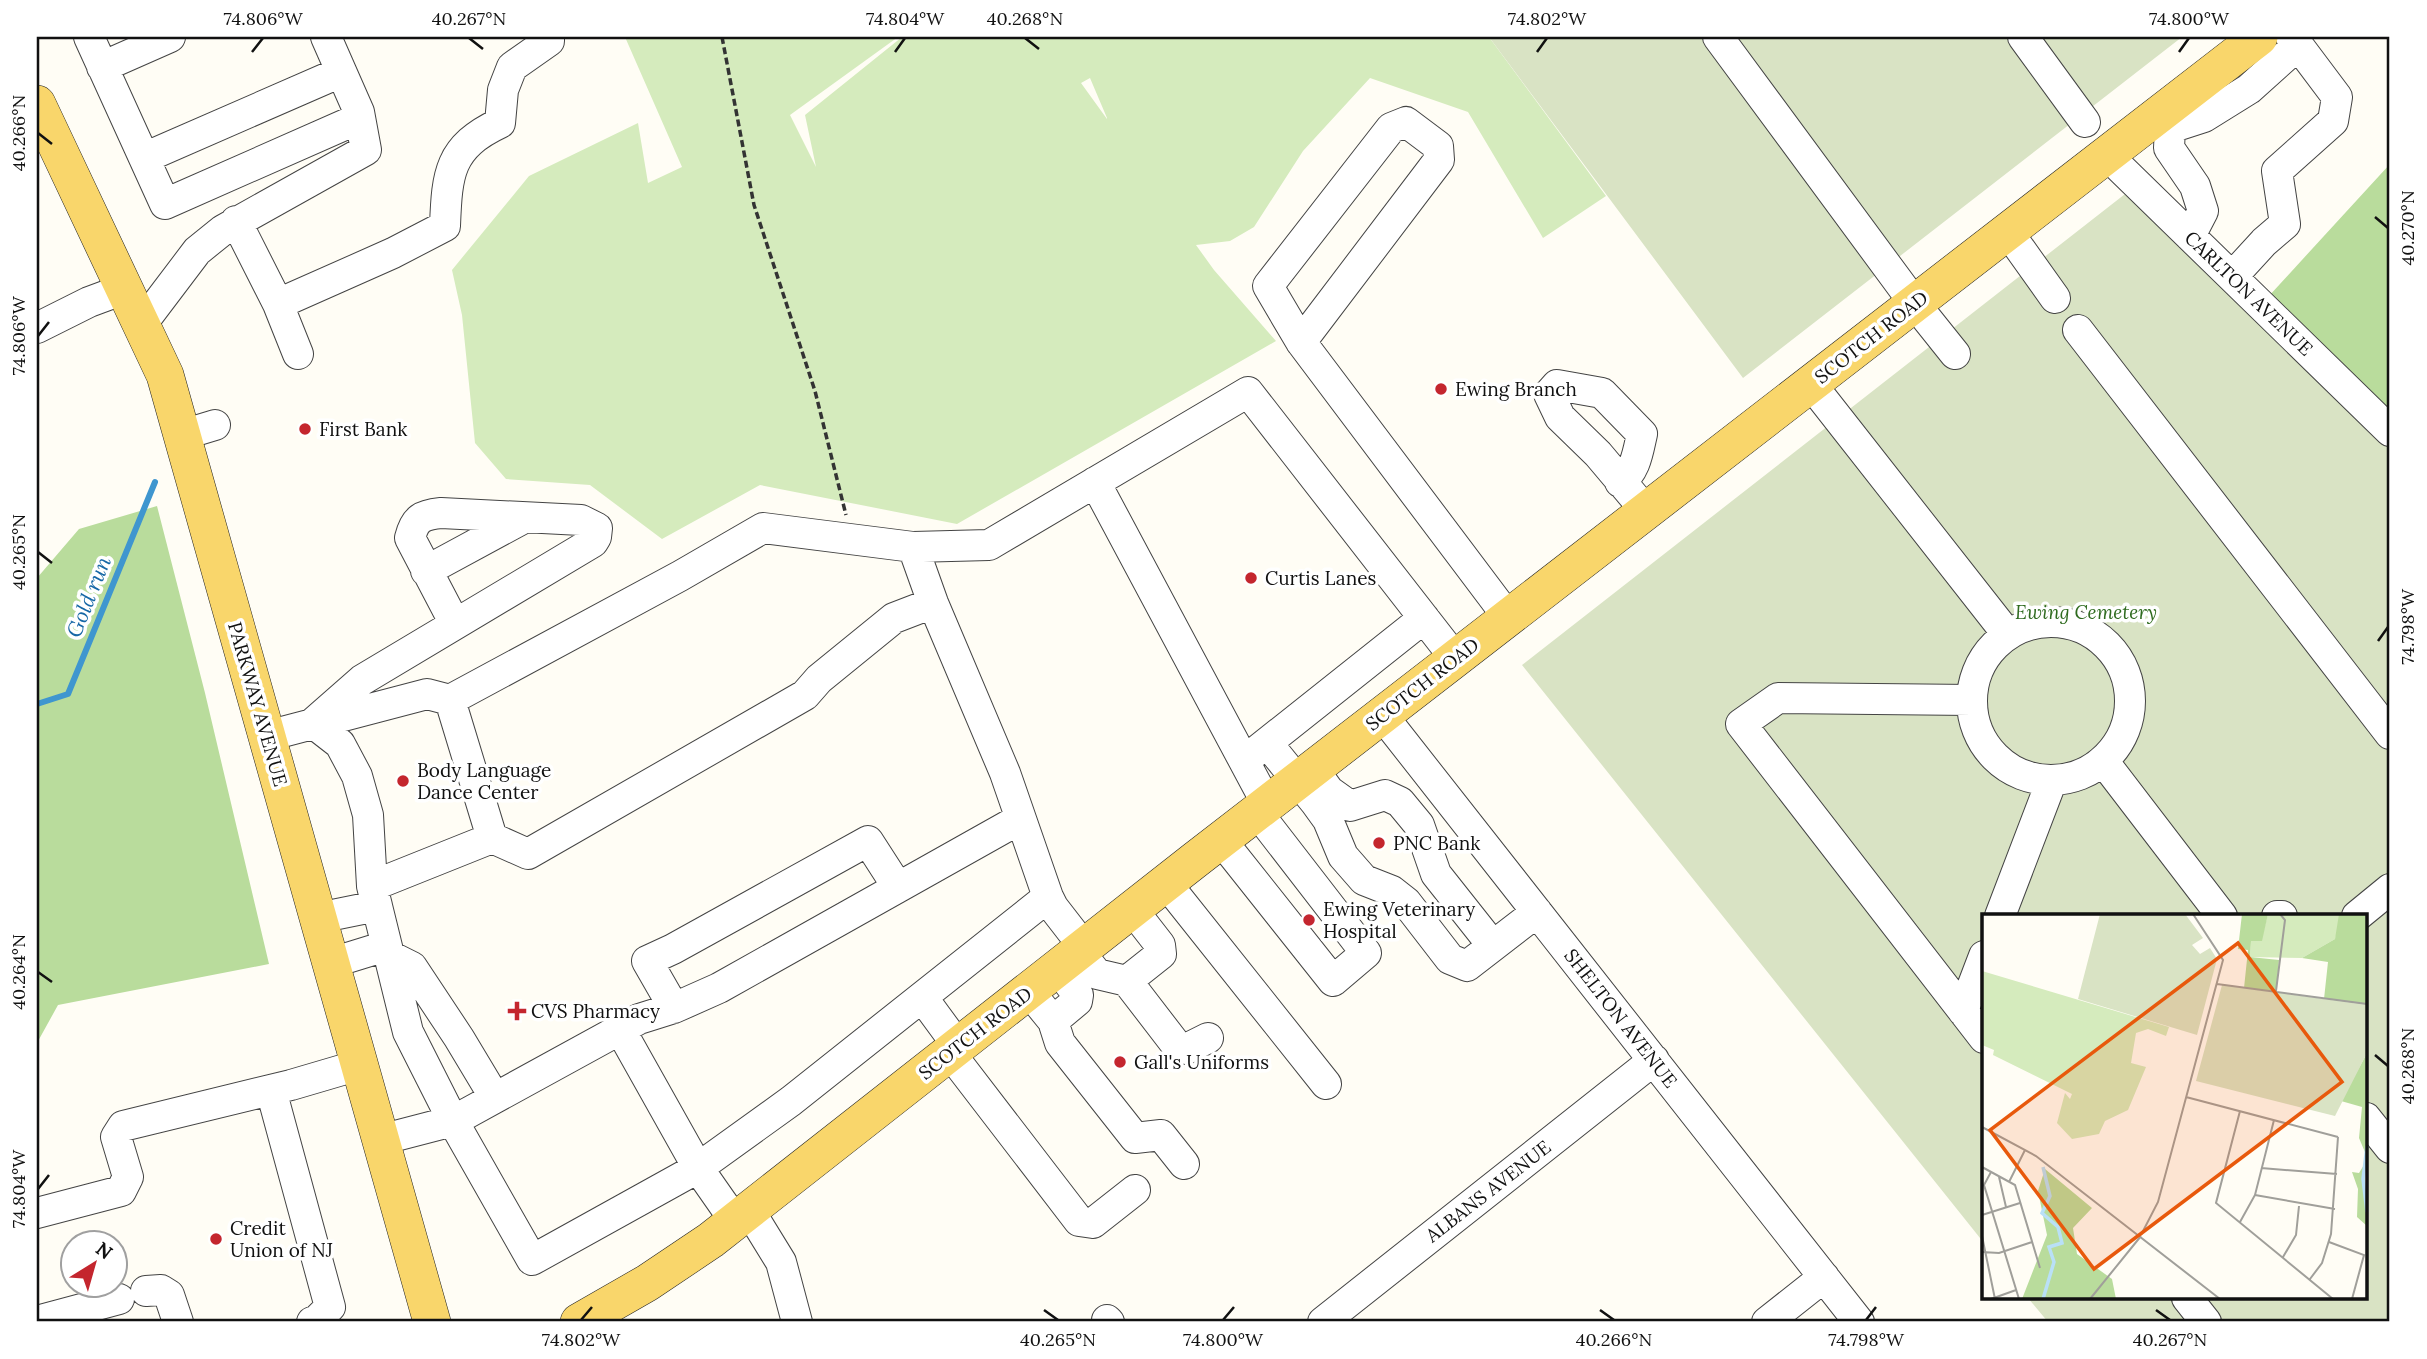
<svg xmlns="http://www.w3.org/2000/svg" width="2427" height="1359" viewBox="0 0 2427 1359" font-family="Lora,serif">
	<style>
		.green { fill: #d5ebbd; fill-rule: evenodd }
		.forest { fill: #b9dc9c }
		.cemetery { fill: #d9e3c4 }
		.lines { fill: none; stroke-linecap: round; stroke-linejoin: round }
		.stream { stroke: #3f96cf; stroke-width: 6 }
		.minor-casing { stroke: #444; stroke-width: 32 }
		.major-casing { stroke: #222; stroke-width: 38 }
		.path { stroke: #333; stroke-width: 3.5; stroke-dasharray: 7 3.5; stroke-linecap: butt }
		.minor { stroke: #fff; stroke-width: 30 }
		.major { stroke: #f9d66b; stroke-width: 37 }
		.ticks { fill: none; stroke: #111; stroke-width: 2.5 }
		.poi-dot { fill: #c4262e; stroke: #fff; stroke-width: 2.5 }
		.labels { text-anchor: middle; stroke-width: 7; stroke-linejoin: round; paint-order: stroke }
		.street-label { font-size: 19px; fill: #111; stroke: #fff }
		.poi-label { font-size: 19px; fill: #111; stroke: #fff; text-anchor: start }
		.park-label { font-size: 19px; font-style: italic; fill: #2f6b1f; stroke: #fff }
		.water-label { font-size: 21px; font-style: italic; fill: #1768a6; stroke: #fff }
		.inset-river { fill: none; stroke: #b9e0f7; stroke-width: 3.5 }
		.inset-road { fill: none; stroke: #a09f9a; stroke-width: 2 }
		.view { fill: #e8590c; fill-opacity: 0.15; stroke: #e8590c; stroke-width: 3.5 }
		.inset-edge { fill: none; stroke: #111; stroke-width: 3.5 }
		.neatline { fill: none; stroke: #111; stroke-width: 2.5 }
		.ticks-label { font-size: 18px; text-anchor: middle; fill: #111 }
	</style>
	<rect width="100%" height="100%" fill="#fffdf5"/>
	<path class="green" d="M625 37H898L790 115 816 167 805 115 902 37H1489L1606 196 1543 238 1468 112 1370 78 1303 151 1254 227 1230 241 1196 245 1214 270 1276 341 957 524 760 485 662 539 590 485 506 479 475 443 462 315 452 270 529 176 638 123 648 183 682 167ZM1090 78 1107 118V119L1081 83Z"/>
	<path class="forest" d="M2390 164V441L2257 309Z
		M157 506 205 693 269 964 58 1005 37 1043V578L79 529Z"/>
	<path class="cemetery" d="M1489 37H2182L1743 378Z
		M2134 187 2390 441V1322H2048L2028 1298H2366V916H1984V1243L1522 665Z"/>
	<g class="lines">
		<path class="stream" d="M37 704 68 694 155 482"/>
		<defs>
			<path id="minor" d="M89 37 165 204 360 118
				M1718 37 1915 304 1955 354
				M2023 37 2085 122
				M102 67 170 37
				M2154 118 2170 128 2204 117 2249 89 2298 45 2291 37
				M2170 128 2169 148 2195 186 2203 211 2190 236
				M2107 155 2390 431
				M144 158 341 72
				M236 221 278 304 298 354
				M2008 232 2055 298
				M2232 277 2264 242 2285 224 2277 171 2333 121 2337 97 2298 45
				M278 304 393 253 445 226C447 173 449 147 500 123L503 90 512 67 549 41V37
				M141 325 197 251 223 230 366 150 359 112 326 37
				M37 328 89 302 124 289
				M2078 330 2390 734
				M1301 342 1439 160 1438 146 1406 122 1391 128 1268 286 1301 342 1508 617
				M1811 384 2008 635
				M182 435 215 425
				M1095 482 1267 804
				M1620 482C1636 471 1638 451 1642 434L1602 393 1557 385 1549 394 1560 417 1598 454 1646 511
				M913 547 989 545 1248 392 1455 658
				M426 571 524 518
				M1972 701a79 79 0 1 1 158 0a79 79 0 1 1-158 0Z
				M450 700 492 838
				M1972 700 1778 698 1741 724 1984 1038
				M1382 715 1859 1322
				M267 736 427 694 450 700 680 576 763 528 913 547 933 603 1005 773 1048 897
				M1276 754 1315 802 1328 820 1343 856 1364 880 1392 891 1406 902 1450 959 1467 966 1537 912
				M1249 757 1424 618
				M2104 762 2222 916
				M1313 769 1329 791 1350 806 1385 795 1400 802 1419 825 1436 874 1493 946
				M1221 840 1333 981 1366 953 1257 812
				M1166 883 1326 1084
				M372 886 492 838 528 854 805 695 819 679 894 618 933 603
				M377 906 408 1032 453 1121 532 1260 698 1168 735 1221
				M2000 916 2052 780
				M2277 916H2282
				M2357 916 2390 889
				M318 918 377 906 372 886 368 815 357 776 340 744 313 723 362 680 593 542 596 537 597 528 581 520 441 513C422 515 415 518 410 538L455 624
				M1079 951 1097 974 1127 981 1161 954 1160 945 1132 909
				M388 955 412 967 459 1038 495 1098
				M331 963 386 946
				M1127 981 1177 1046 1186 1049 1208 1038
				M922 997 1048 897 1053 907 1084 947
				M1040 1005 1053 1021 1077 1001 1078 995 1057 968
				M674 1008 647 961 673 949 868 841 897 886
				M1963 1011 1984 956
				M1053 1021 1060 1043 1135 1138 1161 1135 1184 1164
				M620 1029 698 1168 791 1101 922 997 958 1046
				M950 1053 1079 1221 1093 1223 1135 1190
				M271 1090 330 1307 317 1320 312 1322
				M2366 1118 2390 1148
				M380 1140 453 1121 639 1019 674 1008 719 988 1020 819
				M749 1210 781 1262 797 1322
				M37 1213 121 1191 128 1177 116 1137 123 1126 291 1085 359 1065
				M146 1291 161 1290 169 1295 178 1322
				M2187 1298 2206 1322
				M1107 1320 1109 1322
				M37 1321 119 1299
				M1323 1322 1654 1060
				M1767 1322 1824 1277"/>
			<path id="major" d="M37 104 165 375 432 1322
				M579 1322 647 1283 711 1240 1195 860 2259 37"/>
		</defs>
		<use href="#minor" class="minor-casing"/>
		<use href="#major" class="major-casing"/>
		<path class="path" d="M722 37 754 205 815 391 846 515"/>
		<use href="#minor" class="minor"/>
		<use href="#major" class="major"/>
	</g>
	<path class="ticks" d="M469 38 483 49M1025 38 1039 49M252 52 263 38M895 52 905 38M1537 52 1547 38M2179 52 2189 38M38 133 52 144M2375 217 2388 228M38 336 49 322M38 552 52 563M2378 641 2388 627M38 972 52 982M2375 1055 2388 1066M38 1189 49 1175M1044 1310 1058 1320M1600 1310 1614 1320M2156 1310 2170 1320M581 1320 592 1307M1223 1320 1234 1307M1866 1320 1876 1307"/>
	<g class="poi-dot">
		<circle cx="1441" cy="389" r="7"/>
		<circle cx="305" cy="429" r="7"/>
		<circle cx="1251" cy="578" r="7"/>
		<circle cx="403" cy="781" r="7"/>
		<circle cx="1379" cy="843" r="7"/>
		<circle cx="1309" cy="920" r="7"/>
		<path d="M513.5 1000.5h7v7h7v7h-7v7h-7v-7h-7v-7h7z"/>
		<circle cx="1120" cy="1062" r="7"/>
		<circle cx="216" cy="1239" r="7"/>
	</g>
	<g class="labels">
		<g class="street-label">
			<text transform="translate(2249 293) rotate(44)" y="7">CARLTON AVENUE</text>
			<text transform="translate(1871 337) rotate(-38)" y="7">SCOTCH ROAD</text>
			<text transform="translate(1422 684) rotate(-38)" y="7">SCOTCH ROAD</text>
			<text transform="translate(258 704) rotate(74)" y="7">PARKWAY AVENUE</text>
			<text transform="translate(1621 1018) rotate(52)" y="7">SHELTON AVENUE</text>
			<text transform="translate(975 1033) rotate(-38)" y="7">SCOTCH ROAD</text>
			<text transform="translate(1488 1191) rotate(-38)" y="7">ALBANS AVENUE</text>
		</g>
		<g class="poi-label">
			<text x="1455" y="396">Ewing Branch</text>
			<text x="319" y="436">First Bank</text>
			<text x="1265" y="585">Curtis Lanes</text>
			<text x="417" y="777">Body Language<tspan x="417" dy="22">Dance Center</tspan></text>
			<text x="1393" y="850">PNC Bank</text>
			<text x="1323" y="916">Ewing Veterinary<tspan x="1323" dy="22">Hospital</tspan></text>
			<text x="531" y="1018">CVS Pharmacy</text>
			<text x="1134" y="1069">Gall's Uniforms</text>
			<text x="230" y="1235">Credit<tspan x="230" dy="22">Union of NJ</tspan></text>
		</g>
		<g class="park-label">
			<text x="2086" y="619">Ewing Cemetery</text>
		</g>
		<g class="water-label">
			<text transform="translate(89 597) rotate(-68)" y="7">Gold run</text>
		</g>
	</g>
	<g transform="translate(1982 914)">
		<rect width="385" height="385" fill="#fffdf5"/>
		<path d="M286 0H357L359 6 353 25 320 44 268 43 269 26 279 27ZM0 57 187 113 184 122 166 115 154 119 149 149 164 153 146 196 123 207 117 220 90 225 75 209 83 179 88 185 90 180 11 141 12 136 0 131Z" fill="#d5ebbd"/>
		<path d="M260 0H286L280 27H269L268 43 297 46 294 78 262 74 266 36 256 35ZM357 0H385V91L342 85 346 48 320 44 353 25ZM385 139V243L377 224 380 193 359 187ZM385 246 382 258 385 312 375 303 376 275 370 258 377 259ZM63 255 110 294 91 314 95 340 130 365 134 385H40L65 321 56 277Z" fill="#b9dc9c"/>
		<path d="M118 0H203L221 24 210 31 218 40 228 34 235 45 215 121 96 85ZM240 71 385 91V139L353 202 214 167Z" fill="#d9e3c4"/>
		<path class="inset-river" d="M385 232 381 265 385 298M61 253 68 282 60 299 76 313 80 329 67 333 72 348 61 385"/>
		<path class="inset-road" d="M235 70 385 90M294 77 303 6 298 0M204 183 356 223M258 197 234 289 351 385M0 213 54 242 238 385M0 253 33 271 58 354M279 254 355 260M9 258 2 271 37 385M17 263 24 293M27 268 43 236M273 281 353 295M0 301 38 289M258 308 273 281 292 206M159 321 176 288 241 46 211 0M0 322 13 385M347 328 382 341 370 385M0 338 17 339 50 328M301 343 314 321 317 292M328 365 340 349 349 320 356 223M9 385 34 376M108 385 159 322"/>
		<path class="view" d="M256 29 360 168 112 355 8 216Z"/>
		<rect width="385" height="385" class="inset-edge"/>
	</g>
	<rect width="2427" height="1359" fill="none" stroke="#ffffff" stroke-width="77"/>
	<g transform="translate(94 1264) rotate(37)"><circle r="33" fill="#ffffff" stroke="#a0a0a0" stroke-width="2"/>
	<path d="M0-5L12 26L0 18L-12 26Z" fill="#c4262e"/>
	<text y="-10" font-size="19" font-weight="bold" text-anchor="middle" fill="#111111">N</text>
	</g>
	<rect x="38" y="38" width="2350" height="1282" class="neatline"/>
	<g class="ticks-label">
		<text x="263" y="25">74.806°W</text>
		<text x="469" y="25">40.267°N</text>
		<text x="905" y="25">74.804°W</text>
		<text x="1025" y="25">40.268°N</text>
		<text x="1547" y="25">74.802°W</text>
		<text x="2189" y="25">74.800°W</text>
		<text transform="translate(19 133) rotate(-90)" y="6">40.266°N</text>
		<text transform="translate(2408 228) rotate(-90)" y="6">40.270°N</text>
		<text transform="translate(19 336) rotate(-90)" y="6">74.806°W</text>
		<text transform="translate(19 552) rotate(-90)" y="6">40.265°N</text>
		<text transform="translate(2408 627) rotate(-90)" y="6">74.798°W</text>
		<text transform="translate(19 972) rotate(-90)" y="6">40.264°N</text>
		<text transform="translate(2408 1066) rotate(-90)" y="6">40.268°N</text>
		<text transform="translate(19 1189) rotate(-90)" y="6">74.804°W</text>
		<text x="581" y="1346">74.802°W</text>
		<text x="1058" y="1346">40.265°N</text>
		<text x="1223" y="1346">74.800°W</text>
		<text x="1614" y="1346">40.266°N</text>
		<text x="1866" y="1346">74.798°W</text>
		<text x="2170" y="1346">40.267°N</text>
	</g>
</svg>
